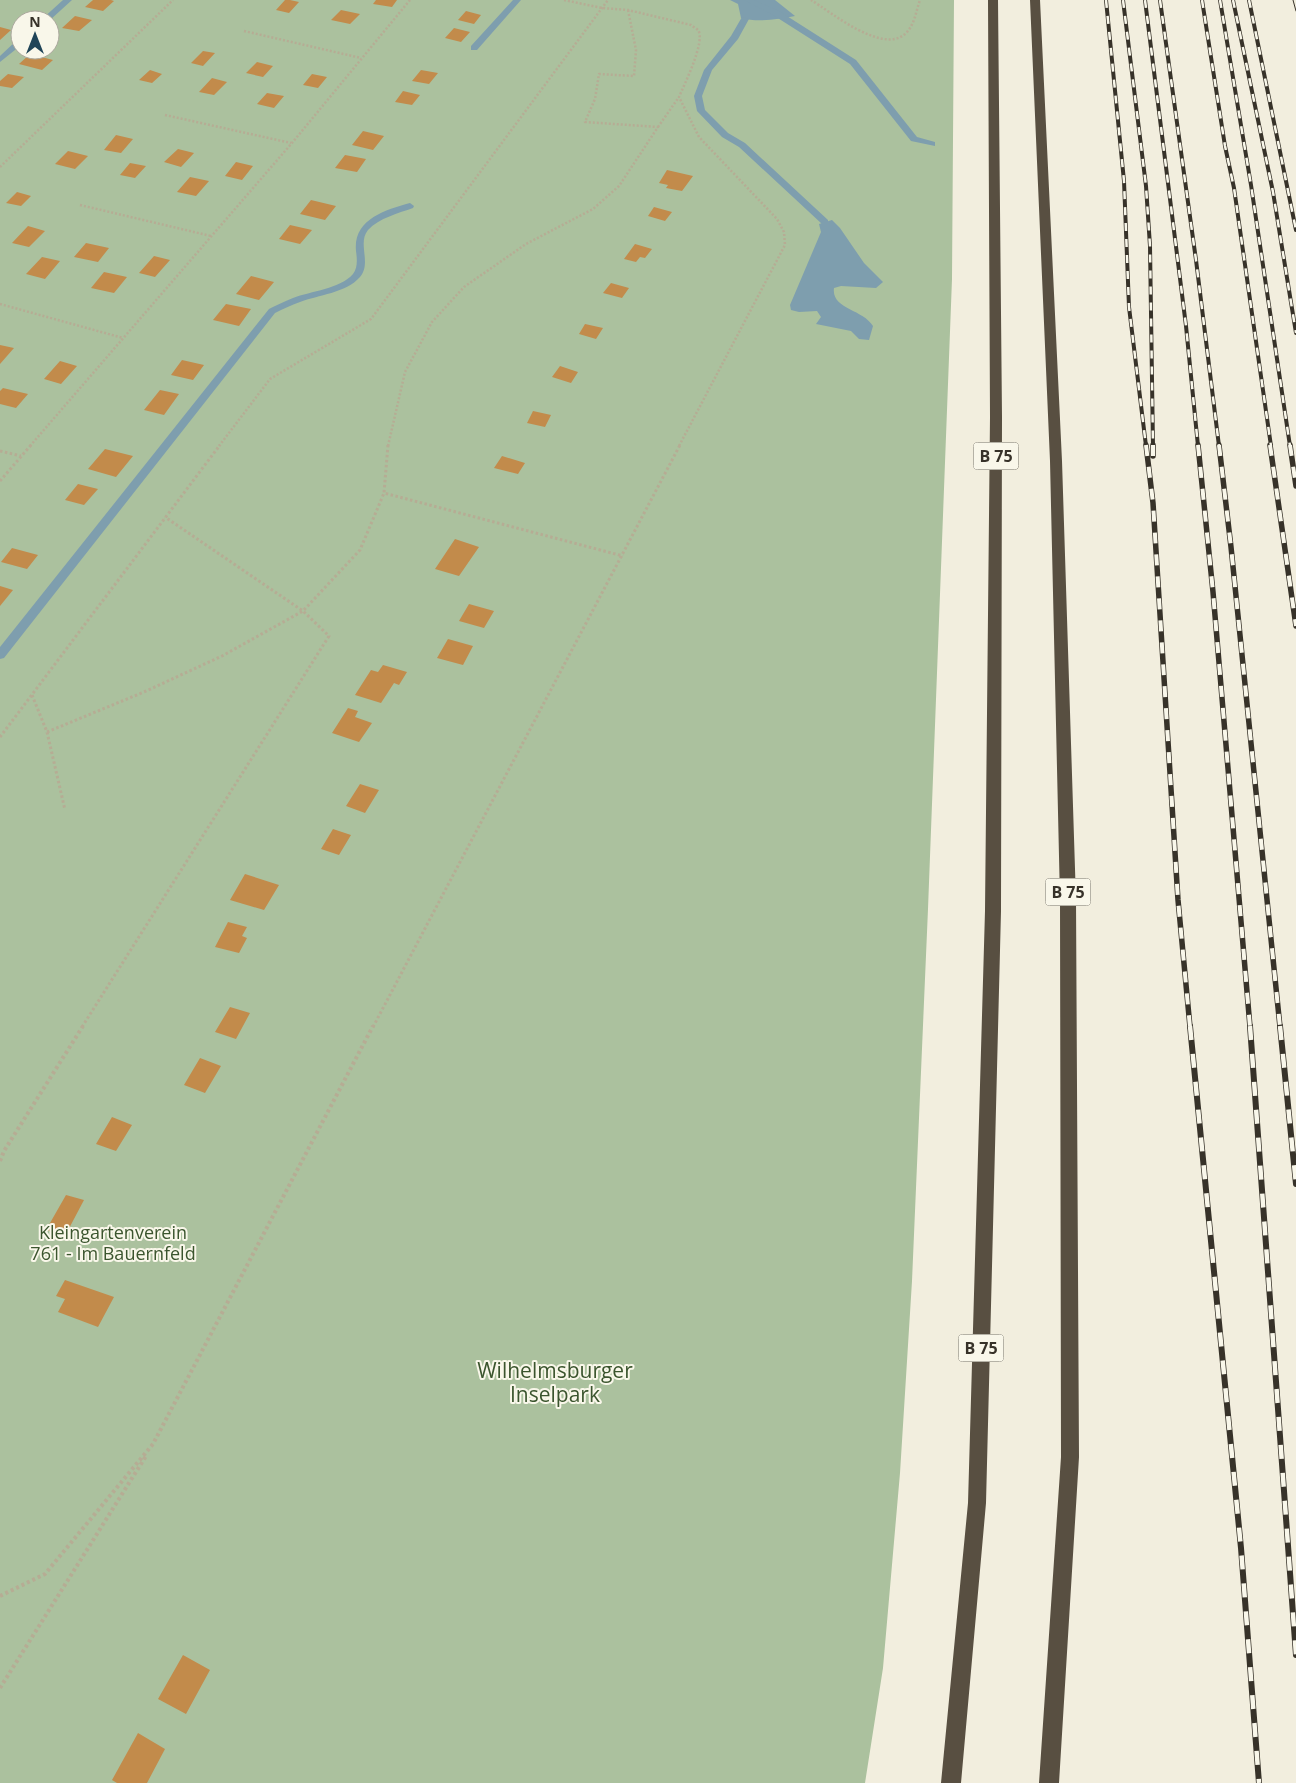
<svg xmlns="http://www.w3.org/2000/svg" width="1296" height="1783" viewBox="0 0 1296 1783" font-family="'Open Sans',sans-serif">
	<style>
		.green { fill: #abc19e; fill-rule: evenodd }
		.water { fill: #7e9eae }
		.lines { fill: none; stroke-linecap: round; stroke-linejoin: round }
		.stream { fill: #7e9eae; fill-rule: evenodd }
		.building { fill: #c28b4b }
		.path-far2 { stroke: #b6ac94; stroke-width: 2.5; stroke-dasharray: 2 2; stroke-linecap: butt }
		.path-far1 { stroke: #b6ac94; stroke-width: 3; stroke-dasharray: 2.5 2.5; stroke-linecap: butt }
		.path { stroke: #b6ac94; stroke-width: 4; stroke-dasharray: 3 3; stroke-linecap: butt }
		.highway { fill: #584f41; fill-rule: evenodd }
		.tram { stroke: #373229; stroke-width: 1 }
		.rail-far2-casing { stroke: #373229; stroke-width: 4 }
		.rail-far1-casing { stroke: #373229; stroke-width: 5.5 }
		.rail-casing { stroke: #373229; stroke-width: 6 }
		.rail-far2 { stroke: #f9f7ea; stroke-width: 2.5; stroke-dasharray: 8; stroke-linecap: butt }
		.rail-far1 { stroke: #f9f7ea; stroke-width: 4; stroke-dasharray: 11; stroke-linecap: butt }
		.rail { stroke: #f9f7ea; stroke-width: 4.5; stroke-dasharray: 14; stroke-linecap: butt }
		.labels { text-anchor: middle; stroke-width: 4; stroke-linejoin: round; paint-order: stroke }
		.shield { fill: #f9f7ea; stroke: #716d63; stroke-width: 1 }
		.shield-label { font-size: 16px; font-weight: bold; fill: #373229 }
		.park-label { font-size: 18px; fill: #3b552e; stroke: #f9f7ea }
		.near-park-label { font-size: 21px; fill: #3b552e; stroke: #f9f7ea }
	</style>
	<rect width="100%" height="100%" fill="#f2eede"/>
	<path class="green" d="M0 0H954L952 279 928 909 912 1281 900 1473 883 1668 865 1783H0ZM20 20H50V50H20Z"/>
	<path class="water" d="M730 0H775L795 16C778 19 759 23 741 18L738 4Z
		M832 220 840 228 864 263 883 282 876 288 841 286 834 288C831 309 863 309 873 326L869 340 859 339 851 331 816 324 821 317 817 311 799 312 791 310 790 305 821 232 819 224Z"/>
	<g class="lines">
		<path class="stream" d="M63 0H72L50 20H41Z
			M513 0H521L477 50H471V46Z
			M744 0H754L779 11 856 60 917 137 935 142V146L911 141 850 64 773 15Z
			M742 17 749 19 738 39 712 70 702 96 705 110 728 133 745 143 828 220V224H822L739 147 722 137 697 111 694 96 704 70 731 36Z
			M17 40H20V46L0 62V56Z
			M410 203 414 206 413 208C399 213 379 218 368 230 357 243 372 263 360 277 346 293 318 295 300 302 291 305 283 309 275 313L4 658 0 659V647L269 309C277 305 285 301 293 298 311 291 340 289 353 274 358 268 357 258 356 251 353 220 384 210 410 203Z"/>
	</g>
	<path class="building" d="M93 0H111L114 1 103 11 85 7Z
		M285 0H290L299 2 289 13 276 10Z
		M376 0H397L392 7 373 4Z
		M341 10 360 14 350 24 331 20Z
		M466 11 481 15 474 24 458 20Z
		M75 16 92 20 79 31 62 28Z
		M0 27 11 30 0 40Z
		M454 28 470 32 461 42 445 38Z
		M203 51 215 53 203 66 191 63Z
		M30 54 53 60 42 70 19 64Z
		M257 62 273 66 263 77 246 73Z
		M150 70 162 74 152 83 139 80Z
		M421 70 438 73 429 84 412 81Z
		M8 74 24 77 12 88 0 86V81Z
		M312 74 327 77 318 88 303 85Z
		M212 78 227 82 214 95 199 92Z
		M403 91 420 95 412 105 395 102Z
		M267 93 284 96 274 108 257 104Z
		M363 131 384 136 373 150 352 145Z
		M116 135 133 139 121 153 104 150Z
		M178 149 194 153 181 167 164 162Z
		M68 151 88 156 75 169 55 164Z
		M345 155 366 159 357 172 335 168Z
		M236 162 253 166 242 180 225 176Z
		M130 163 146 166 135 178 120 175Z
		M667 170 693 176 682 191 666 188 668 185 659 183Z
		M190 177 209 181 196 196 177 192Z
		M17 192 31 196 21 206 6 203Z
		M311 200 336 206 325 220 300 214Z
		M654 207 672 212 665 221 648 216Z
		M290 225 312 230 300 244 279 239Z
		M28 226 45 231 29 247 12 243Z
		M86 243 109 248 98 262 74 257Z
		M635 244 652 249 645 258 640 257 636 262 624 259Z
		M154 256 170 260 155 277 139 273Z
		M42 257 60 261 45 279 26 274Z
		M104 272 127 277 114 293 91 288Z
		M251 276 274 282 259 300 236 294Z
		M611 283 629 288 622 298 603 293Z
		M226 304 251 309 239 326 213 320Z
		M585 324 603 328 596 339 579 334Z
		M0 345 14 348 0 364Z
		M182 360 204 365 193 380 171 375Z
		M60 361 77 366 61 384 44 379Z
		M560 366 578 372 571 383 552 377Z
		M3 388 28 394 16 408 0 404V391Z
		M160 390 179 394 164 415 144 410Z
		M533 411 551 415 545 427 527 423Z
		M105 449 133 456 116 477 88 469Z
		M502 456 525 463 518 474 494 468Z
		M78 484 98 489 84 505 65 500Z
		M455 539 479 547 459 576 435 569Z
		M12 548 38 555 27 569 1 562Z
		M0 586 13 590 0 606Z
		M469 604 494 611 484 628 459 621Z
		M448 639 473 646 463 665 437 658Z
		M383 665 407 672 399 685 394 683 381 703 355 695 371 670 378 672Z
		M348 708 358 711 355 717 372 723 359 742 332 733Z
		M360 784 379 790 365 813 346 806Z
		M333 829 351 835 339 855 321 849Z
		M245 874 279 885 264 910 230 900Z
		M228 922 247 927 242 936 247 938 239 953 215 947Z
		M230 1007 250 1013 236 1039 215 1032Z
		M200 1058 221 1066 205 1093 184 1085Z
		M112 1117 132 1125 116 1151 96 1144Z
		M66 1195 84 1200 65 1236 46 1230Z
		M65 1280 114 1297 98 1327 58 1312 65 1299 56 1296Z
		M183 1655 210 1670 186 1714 158 1699Z
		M138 1733 165 1749 147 1783H117L112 1780Z"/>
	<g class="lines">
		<path class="path-far2" d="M564 0 602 8 628 10 691 25C692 26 697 29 698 30 706 41 684 85 679 97L699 137 777 219 784 232 785 245 679 446
			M811 0C831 12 885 57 907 32 915 23 916 11 920 0
			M244 31 361 58
			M165 115 291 143
			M658 127 679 97
			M0 167 173 0
			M80 205 211 236
			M0 304 123 338
			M30 446 292 143 410 0
			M219 446 270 379 371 319 608 0
			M388 446 405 372 432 322 464 287 526 244 593 209 619 186 658 127 585 122 595 99 599 74 634 76 636 50 628 10"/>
		<path class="path-far1" d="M388 445 384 493 623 556
			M0 451 21 456
			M0 481 31 445
			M32 695 47 732 65 810
			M47 732 144 692 222 656 303 611 360 550 384 493
			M0 737 220 445
			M82 1027 329 636 303 611 165 517
			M373 1027 680 445"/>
		<path class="path" d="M0 1161 4 1151 83 1026
			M0 1596 45 1574 153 1444 373 1026
			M0 1688 146 1456"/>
		<path class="highway" d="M988 0H998L1002 417 1001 911 986 1503 961 1783H941L968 1503 985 911 990 417Z
			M1030 0H1040L1062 461 1076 900 1079 1457 1059 1783H1039L1061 1457 1060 900 1050 461Z"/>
		<path class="tram" d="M1293 0 1296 11"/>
		<defs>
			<path id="rail-far2" d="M1106 0 1124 181 1129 307 1146 446
				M1123 0 1146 186 1150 246 1153 446
				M1145 0 1186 326 1198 446
				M1160 0 1196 260 1219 446
				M1202 0 1225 146 1234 188 1271 446
				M1220 0 1251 185 1290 446
				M1233 0 1273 192 1296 333
				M1249 0 1296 230"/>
			<path id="rail-far1" d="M1146 445 1153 503 1178 900 1190 1027
				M1153 445V456
				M1198 445 1213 592 1250 1027
				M1219 445 1231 547 1280 1027
				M1270 445 1296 626
				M1290 445 1296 486"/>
			<path id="rail" d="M1190 1026 1241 1548 1259 1783
				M1250 1026 1296 1655
				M1280 1026 1296 1184"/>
		</defs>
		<use href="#rail-far2" class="rail-far2-casing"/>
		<use href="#rail-far1" class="rail-far1-casing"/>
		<use href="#rail" class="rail-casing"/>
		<use href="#rail-far2" class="rail-far2"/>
		<use href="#rail-far1" class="rail-far1"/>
		<use href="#rail" class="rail"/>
	</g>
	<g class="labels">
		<g class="shield">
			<rect x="973.5" y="442.5" width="45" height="27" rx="4"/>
			<rect x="1045.5" y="878.5" width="45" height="27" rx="4"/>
			<rect x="958.5" y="1334.5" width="45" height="27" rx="4"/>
		</g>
		<g class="shield-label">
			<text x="996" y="462">B 75</text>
			<text x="1068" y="898">B 75</text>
			<text x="981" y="1354">B 75</text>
		</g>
		<g class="park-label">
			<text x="113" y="1239">Kleingartenverein<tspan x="113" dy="21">761 - Im Bauernfeld</tspan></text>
		</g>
		<g class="near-park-label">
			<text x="555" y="1378">Wilhelmsburger<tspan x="555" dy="24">Inselpark</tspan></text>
		</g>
	</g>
	<g transform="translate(35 35)"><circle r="24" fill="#f9f7ea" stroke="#aba89d"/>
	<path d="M0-4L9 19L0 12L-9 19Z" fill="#204458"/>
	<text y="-8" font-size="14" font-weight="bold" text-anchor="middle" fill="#373229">N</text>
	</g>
</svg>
